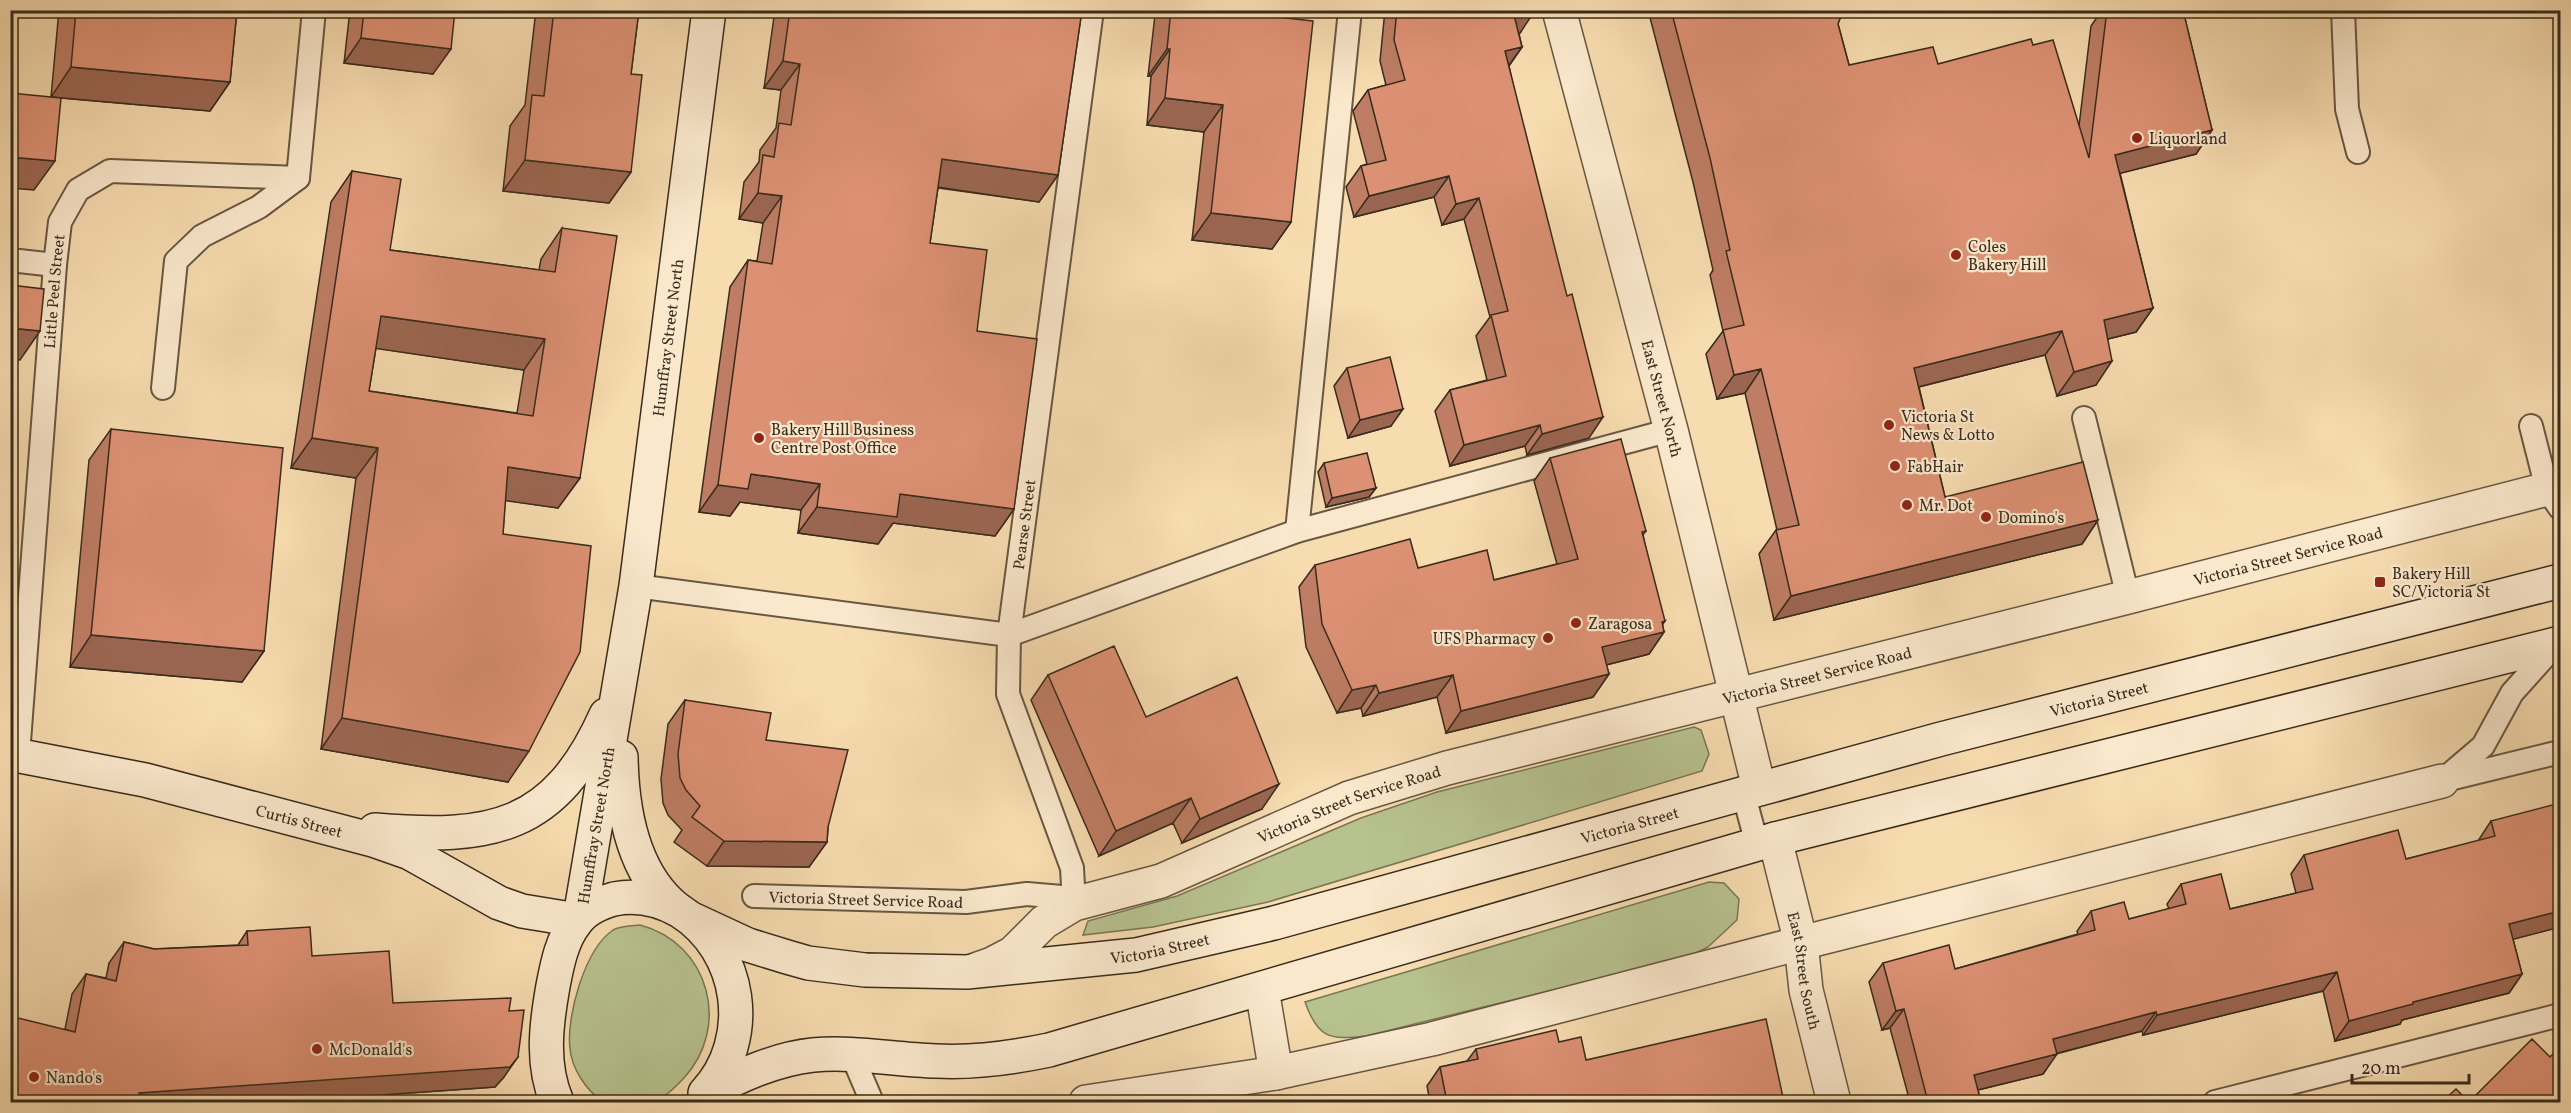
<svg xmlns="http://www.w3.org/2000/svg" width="2571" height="1113" viewBox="0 0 2571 1113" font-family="Vollkorn,serif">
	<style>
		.green { fill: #b7c28f; stroke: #787656; stroke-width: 1.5 }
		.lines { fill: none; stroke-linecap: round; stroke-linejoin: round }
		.lane-casing { stroke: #685742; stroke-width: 26 }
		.street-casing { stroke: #685742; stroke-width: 36 }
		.secondary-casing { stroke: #392b1d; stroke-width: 36 }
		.lane { stroke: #fae8cc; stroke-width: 22 }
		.street { stroke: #fae8cc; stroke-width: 33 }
		.secondary { stroke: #fae8cc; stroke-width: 33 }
		.wall { fill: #be7d64; stroke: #392b1d; stroke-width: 1.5; fill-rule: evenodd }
		.shaded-wall { fill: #9b6651; stroke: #392b1d; stroke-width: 1.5 }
		.building { fill: #dd9174; stroke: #392b1d; stroke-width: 1.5; fill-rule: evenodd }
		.poi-dot { fill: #8f2418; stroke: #fae8cc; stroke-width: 2 }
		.labels { text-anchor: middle; stroke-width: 4.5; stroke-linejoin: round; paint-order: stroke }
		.poi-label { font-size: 16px; fill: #392b1d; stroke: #fae8cc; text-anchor: start }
		.street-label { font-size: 16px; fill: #392b1d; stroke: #fae8cc }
	</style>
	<rect width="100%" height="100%" fill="#f7dcb0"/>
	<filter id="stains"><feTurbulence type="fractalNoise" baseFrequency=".00333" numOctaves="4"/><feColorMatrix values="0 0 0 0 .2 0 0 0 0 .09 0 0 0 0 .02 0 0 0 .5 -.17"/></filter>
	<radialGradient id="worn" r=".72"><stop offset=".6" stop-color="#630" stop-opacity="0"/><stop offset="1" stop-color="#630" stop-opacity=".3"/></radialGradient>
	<path class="green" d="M1694 727 1701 730 1709 754 1702 771 1268 902 1153 927 1083 935 1088 921 1177 896 1361 818 1437 792Z
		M1709 882 1724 883 1739 899 1737 920 1708 947 1690 956 1366 1036C1330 1040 1318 1039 1305 1002Z
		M640 925C709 943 732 1027 683 1079 674 1088 666 1097 654 1101 640 1107 618 1103 603 1102 586 1090 572 1069 570 1049 566 1016 585 949 613 930 620 926 631 926 640 925Z"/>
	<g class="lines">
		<defs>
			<g id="lane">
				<path d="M2343 10 2347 109 2358 152"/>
				<path d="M10 260 55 265"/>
				<path d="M163 388 176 261 202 236 259 207 298 178"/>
				<path d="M2084 418 2128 597"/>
				<path d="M2531 426 2547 489 2560 508"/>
				<path d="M1297 531 1350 10"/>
				<path d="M636 586 1009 635 1297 531 1671 430"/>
				<path id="s1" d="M18 755 55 265 60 222 78 190 110 171 298 178 314 10"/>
				<path d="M2445 780 2560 752"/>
				<path d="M2442 781 2483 746 2512 693 2555 645"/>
				<path d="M1743 792 1757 844"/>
				<path id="s2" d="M754 896 966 902 1027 894 1085 899"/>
				<path id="s3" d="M1074 904 1072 868 1008 694 1009 635 1092 10"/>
				<path d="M852 1055 872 1102"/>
				<path d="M2215 1102 2560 1015"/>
			</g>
			<g id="street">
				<path id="s4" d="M1559 10 1671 430 1759 788"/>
				<path id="s5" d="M1775 839 1801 943 1806 990 1834 1102"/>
				<path id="s6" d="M975 970 992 964 1013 953 1044 922 1074 904 1161 881 1349 798 1447 768 2128 597 2547 489"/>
				<path d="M1262 989 1276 1073"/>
				<path d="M1086 1102 1276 1073 1432 1039 1801 943 2442 781"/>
			</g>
			<g id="secondary">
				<path id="s7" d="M10 754 145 780 373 840 410 853 499 903 522 911 577 920"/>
				<path d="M621 757C622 810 633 874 677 909"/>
				<path d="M375 830C491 840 555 829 606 715"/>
				<path id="s8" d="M580 917 636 586 709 10"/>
				<path id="s9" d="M694 920 748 945 787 957 808 963 865 970 967 972 1136 955 1274 923 1941 739 2560 581"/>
				<path d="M706 1093C739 1076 775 1059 813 1055 853 1051 895 1060 936 1061 974 1063 1011 1058 1049 1050L1775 839 2560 643"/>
				<path d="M557 1102C541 1065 546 1025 553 986 557 965 562 939 576 922 585 909 600 903 614 899 638 894 659 899 680 911 742 950 755 1039 705 1093"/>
			</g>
		</defs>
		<use href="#lane" class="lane-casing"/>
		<use href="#street" class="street-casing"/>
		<use href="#secondary" class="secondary-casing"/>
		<use href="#lane" class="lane"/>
		<use href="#street" class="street"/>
		<use href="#secondary" class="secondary"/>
	</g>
	<path class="wall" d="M59 10H237L230 82 210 111 51 97Z
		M350 10H455L433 74 344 63Z
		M536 10H639L631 74V172L609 203 503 191 510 126 525 105Z
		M775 10H1082L1058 175 1039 202 938 188 930 243 977 331 1014 509 995 536 893 523 878 544 798 533 801 510 740 502 730 516 699 512 730 287 748 260 757 261 763 223 739 219 744 182 759 162 760 150 776 128 781 90 764 88Z
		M1116 10H1250V14L1291 222 1272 249 1192 240 1204 132 1147 125 1151 76H1148L1155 15Z
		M1385 10H1534L1520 33 1519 34 1522 47 1509 66 1589 438 1527 455 1525 446 1450 466 1435 411 1450 390 1487 380 1476 336 1490 317 1464 219 1442 225 1434 197 1354 217 1346 187 1361 166 1367 164 1353 111 1368 90 1386 85 1380 61Z
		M1648 10H1843L1838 24 1849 65 1938 64 2033 45 2079 126 2091 26 2102 10H2183L2212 130 2196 154 2120 173 2153 308 2136 332 2108 339 2096 385 2057 396 2045 355 1919 387 1945 497 2098 520 2082 544 1774 620 1759 554 1776 530H1777L1745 393 1717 399 1706 354 1723 331 1710 275 1713 270 1693 182Z
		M352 171 390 250 539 270 541 259 562 228 580 478 558 508 505 500 503 534 508 782 321 749 356 478 291 468 331 202ZM376 348 524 370 517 413 369 391Z
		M1347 368 1391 426 1348 438 1334 386Z
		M111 429 264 651 242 682 70 667 89 460Z
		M1550 458 1646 531 1643 535 1664 632 1649 654 1606 665 1609 674 1593 697 1446 733 1437 697 1363 716 1361 708 1337 713 1306 647 1299 587 1315 565 1418 568 1494 580 1557 564 1534 481Z
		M1324 463 1376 488 1369 497 1326 507 1318 472Z
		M1048 675 1146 717 1262 809 1182 843 1173 823 1099 856 1031 700Z
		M685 700 766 740 828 827 827 842 809 867 707 866 674 842 682 830 668 815 663 803 661 779 668 724Z
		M2491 821 2560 927 2513 939 2522 974 2509 993 2402 1020 2400 1024 2335 1041 2323 991 2143 1035 2142 1031 2056 1054 2043 1074 1978 1090 1981 1102H1910L1890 1028 1882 1030 1869 982 1883 963 1955 969 2078 934 2077 931 2091 911 2129 919 2169 909 2167 904 2181 884 2230 909 2296 893 2291 874 2304 855 2406 859 2478 841Z
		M247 931 312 956 393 1003 504 1077 495 1087 280 1102 65 1029 72 994 86 974 106 978 109 963 124 942 154 949 238 945Z
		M1559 1042 1586 1060 1784 1102H1430L1427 1086 1440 1067 1467 1061 1476 1049Z"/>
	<path class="shaded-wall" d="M1116 10H1158L1155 15Z
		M1534 12 1520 33 1499 36 1514 15Z
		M361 38 451 49 433 74 344 63Z
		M1522 47 1507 68 1505 51Z
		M1167 49H1170L1151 76H1148Z
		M783 61 800 64 781 90 764 88Z
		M71 67 230 82 210 111 51 97Z
		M1165 98 1223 105 1204 132 1147 125Z
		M2212 130 2196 154 2098 179 2115 155Z
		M10 157 55 161 34 190 10 188Z
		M942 159 1058 175 1039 202 924 185Z
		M525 160 631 172 609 203 503 191Z
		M1449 176 1434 197 1354 217 1369 196Z
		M758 193 782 196 763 223 739 219Z
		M1479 198 1464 219 1442 225 1456 204Z
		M1211 213 1291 222 1272 249 1192 240Z
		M2153 308 2136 332 2087 344 2104 320Z
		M381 316 545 339 524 370 359 346Z
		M10 328 40 331 20 360 10 359Z
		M2062 331 2045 355 1898 392 1914 368Z
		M2112 361 2096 385 2057 396 2074 372Z
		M1761 369 1745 393 1717 399 1734 375Z
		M1403 409 1391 426 1348 438 1360 420Z
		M1603 417 1589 438 1527 455 1542 434Z
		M1540 425 1525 446 1450 466 1464 445Z
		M312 438 378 448 356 478 291 468Z
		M508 467 580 478 558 508 487 498Z
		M751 474 820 484 801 510 740 502 730 516 699 512 718 485Z
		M1376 488 1369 497 1326 507 1332 498Z
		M900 494 1014 509 995 536 893 523 878 544 798 533 817 507Z
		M2098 520 2082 544 1774 620 1791 596Z
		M1665 621 1656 634 1664 632 1649 654 1586 670 1602 647Z
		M91 635 264 651 242 682 70 667Z
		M1609 674 1593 697 1446 733 1461 711Z
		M1453 675 1437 697 1363 716 1379 693Z
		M1376 685 1361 708 1337 713 1352 690Z
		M342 718 529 751 508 782 321 749Z
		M1279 784 1262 809 1182 843 1200 819Z
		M1191 798 1173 823 1099 856 1116 831Z
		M724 841 827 842 809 867 707 866Z
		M2560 911V927L2495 944 2509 924Z
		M2337 972 2323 991 2143 1035 2157 1015Z
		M2522 974 2509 993 2402 1020 2400 1024 2335 1041 2349 1021 2413 1002Z
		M1904 1009 1890 1028 1882 1030 1896 1011Z
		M2156 1012 2142 1031 2039 1058 2053 1039Z
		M2057 1054 2043 1074 1961 1094 1974 1075Z
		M518 1057 504 1077 495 1087 280 1102H132L139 1093Z
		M2560 1095V1099L2557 1102H2552Z"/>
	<path class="building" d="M76 10H237L230 82 71 67Z
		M364 10H455L451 49 361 38Z
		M554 10H639L631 74 642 75 631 172 525 160 532 95 544 96Z
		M790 10H1082L1058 175 942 159 930 243 987 250 977 331 1037 339 1014 509 900 494 897 517 817 507 820 484 751 474 748 489 718 485 748 260 772 264 782 196 758 193 763 155 774 157 779 123 791 125 800 64 783 61Z
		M1171 10H1250V14L1313 21 1291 222 1211 213 1223 105 1165 98 1170 49H1167Z
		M1397 10H1534V12L1514 15 1522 47 1505 51 1567 296 1572 294 1603 417 1542 434 1540 425 1464 445 1450 390 1506 376 1491 315 1508 311 1479 198 1456 204 1449 176 1369 196 1361 166 1386 160 1368 90 1405 80 1394 40Z
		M1671 10H1843L1838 24 1849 65 1933 47 1938 64 2031 39 2033 45 2053 40 2089 158 2107 10H2183L2212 130 2115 155 2153 308 2104 320 2112 361 2074 372 2062 331 1914 368 1945 497 2083 462 2098 520 1791 596 1776 530 1799 525 1761 369 1734 375 1723 330 1744 325 1726 251 1730 250 1710 158Z
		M10 93 61 98 55 161 10 157Z
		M352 171 401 179 390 250 555 272 562 228 617 236 580 478 508 467 503 534 591 546 580 652 529 751 342 718 378 448 312 438ZM381 316 545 339 533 416 369 391Z
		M10 285 44 289 40 331 10 328Z
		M1390 357 1403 409 1360 420 1347 368Z
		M111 429 283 448 264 651 91 635Z
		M1621 439 1646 531 1642 532 1665 621 1662 622 1664 632 1602 647 1609 674 1461 711 1453 675 1379 693 1376 685 1352 690 1322 624 1315 565 1410 539 1418 568 1487 550 1494 580 1578 559 1550 458Z
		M10 442H17L11 519H10Z
		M1367 453 1376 488 1332 498 1324 463Z
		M10 596 17 597 13 638H10Z
		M1114 646 1146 717 1237 677 1279 784 1200 819 1191 798 1116 831 1048 675Z
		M685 700 771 713 766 740 848 750 828 827 827 842 724 841 692 817 700 806 686 790 680 778 678 754Z
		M2560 803V911L2509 924 2522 974 2413 1002V1004L2349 1021 2337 972 2157 1015 2156 1012 2053 1039 2057 1054 1974 1075 1981 1102H1928L1904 1009 1896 1011 1883 963 1949 945 1955 969 2095 930 2091 911 2124 902 2129 919 2186 904 2181 884 2221 874 2230 909 2313 889 2304 855 2398 830 2406 859 2495 836 2491 821Z
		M310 927 312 956 389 951 393 1003 511 998 509 1011 524 1010 518 1057 510 1067 139 1093 140 1102H10V1016L75 1032 86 974 116 981 124 942 154 949 248 945 247 931Z
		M1766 1019 1784 1102H1447L1440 1067 1478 1059 1476 1049 1556 1030 1559 1042 1581 1037 1586 1060Z
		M2532 1039 2550 1057 2560 1047V1095L2552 1102H2442L2456 1089 2469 1102Z
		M1371 1099V1102H1346Z"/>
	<g class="poi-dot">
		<circle cx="2137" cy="138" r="6"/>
		<circle cx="1956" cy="255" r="6"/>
		<circle cx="1889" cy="425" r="6"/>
		<circle cx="759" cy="438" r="6"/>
		<circle cx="1895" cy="466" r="6"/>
		<circle cx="1907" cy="505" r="6"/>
		<circle cx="1986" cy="517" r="6"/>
		<rect x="2374" y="576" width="12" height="12" rx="3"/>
		<circle cx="1576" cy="623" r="6"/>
		<circle cx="1548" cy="638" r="6"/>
		<circle cx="317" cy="1049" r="6"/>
		<circle cx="34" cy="1077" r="6"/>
	</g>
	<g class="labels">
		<g class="poi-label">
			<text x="2149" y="144">Liquorland</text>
			<text x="1968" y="252">Coles<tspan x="1968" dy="18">Bakery Hill</tspan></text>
			<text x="1901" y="422">Victoria St<tspan x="1901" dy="18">News &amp; Lotto</tspan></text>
			<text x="771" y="435">Bakery Hill Business<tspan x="771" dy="18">Centre Post Office</tspan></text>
			<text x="1907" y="472">FabHair</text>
			<text x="1919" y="511">Mr. Dot</text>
			<text x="1998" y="523">Domino's</text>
			<text x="2392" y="579">Bakery Hill<tspan x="2392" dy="18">SC/Victoria St</tspan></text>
			<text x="1588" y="629">Zaragosa</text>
			<text x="1536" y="644" text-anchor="end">UFS Pharmacy</text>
			<text x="329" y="1055">McDonald's</text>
			<text x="46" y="1083">Nando's</text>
		</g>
		<g class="street-label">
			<text dy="6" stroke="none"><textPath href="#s1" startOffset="465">Little Peel Street</textPath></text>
			<text dy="6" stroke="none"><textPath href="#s8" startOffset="586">Humffray Street North</textPath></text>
			<text dy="6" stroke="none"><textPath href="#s4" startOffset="402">East Street North</textPath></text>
			<text dy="6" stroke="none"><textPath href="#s3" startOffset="392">Pearse Street</textPath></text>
			<text dy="6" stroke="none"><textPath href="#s6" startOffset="1386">Victoria Street Service Road</textPath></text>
			<text dy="6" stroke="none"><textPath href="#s6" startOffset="900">Victoria Street Service Road</textPath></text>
			<text dy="6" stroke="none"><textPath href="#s9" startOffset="1448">Victoria Street</textPath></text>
			<text dy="6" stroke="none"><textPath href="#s6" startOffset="414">Victoria Street Service Road</textPath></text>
			<text dy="6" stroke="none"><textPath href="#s7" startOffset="297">Curtis Street</textPath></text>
			<text dy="6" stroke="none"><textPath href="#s9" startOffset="962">Victoria Street</textPath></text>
			<text dy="6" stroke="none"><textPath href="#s8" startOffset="93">Humffray Street North</textPath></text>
			<text dy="6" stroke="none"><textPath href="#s2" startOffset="112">Victoria Street Service Road</textPath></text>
			<text dy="6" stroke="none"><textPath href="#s9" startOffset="476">Victoria Street</textPath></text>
			<text dy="6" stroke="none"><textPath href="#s5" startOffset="135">East Street South</textPath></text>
		</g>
	</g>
	<rect width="2571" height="1113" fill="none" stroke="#f7dcb0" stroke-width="36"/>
	<rect x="12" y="12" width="2547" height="1089" fill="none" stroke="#392b1d" stroke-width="3"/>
	<rect x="18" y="18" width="2535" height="1077" fill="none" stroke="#392b1d" stroke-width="1.5"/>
	<path d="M2352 1074v9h117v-9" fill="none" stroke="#392b1d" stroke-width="3"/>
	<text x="2361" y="1074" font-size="18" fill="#392b1d" stroke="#fae8cc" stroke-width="4.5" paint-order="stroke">20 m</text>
	<rect width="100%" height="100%" filter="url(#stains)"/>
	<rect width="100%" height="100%" fill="url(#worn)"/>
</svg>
